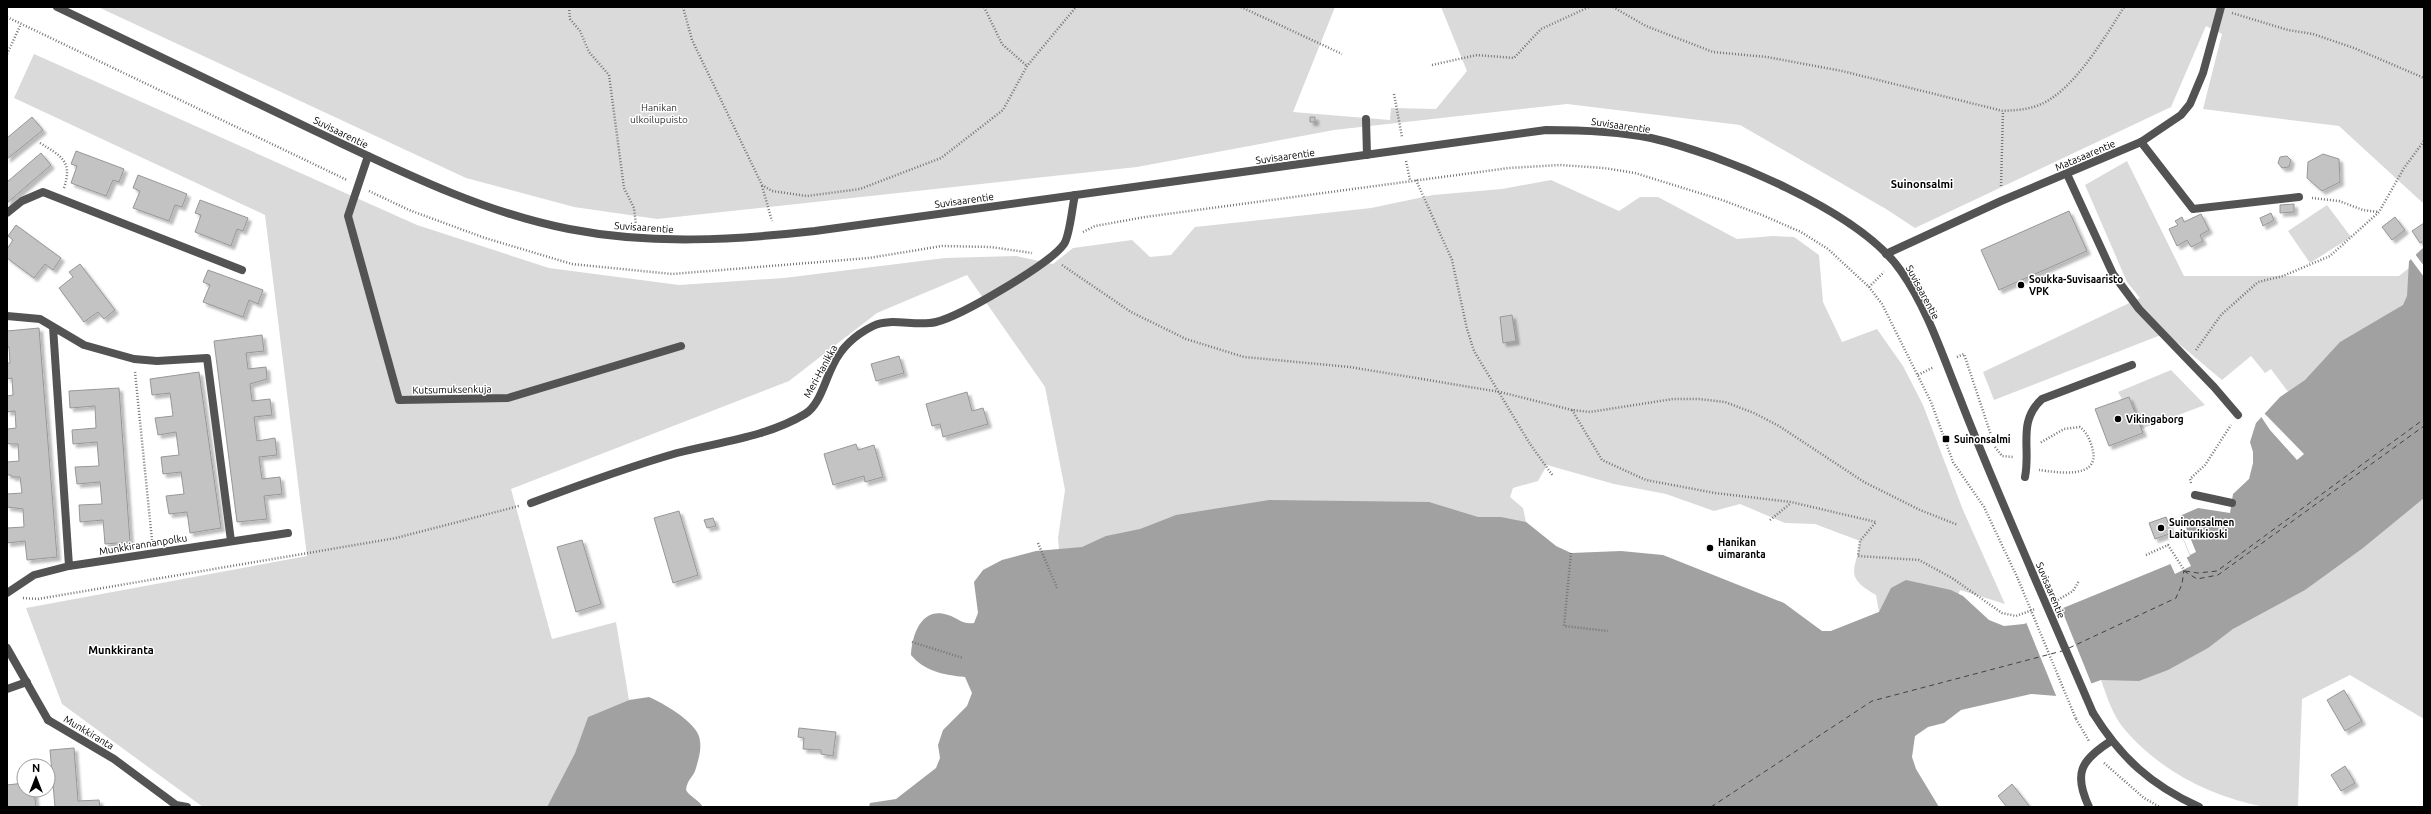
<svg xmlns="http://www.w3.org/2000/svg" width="2431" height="814" viewBox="0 0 2431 814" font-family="Ubuntu,sans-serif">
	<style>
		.green { fill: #dadada }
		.water { fill: #a1a1a1 }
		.pier { fill: #fff }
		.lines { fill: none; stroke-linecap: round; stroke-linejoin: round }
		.ferry { stroke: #424242; stroke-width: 1; stroke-dasharray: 5 4; stroke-linecap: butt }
		.building { fill: #c3c3c3; stroke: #979797; filter: url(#shadow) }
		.path { stroke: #757575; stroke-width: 2.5; stroke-dasharray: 1 2; stroke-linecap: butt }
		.service { stroke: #535353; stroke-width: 8 }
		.minor { stroke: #535353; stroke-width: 8 }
		.tertiary { stroke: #535353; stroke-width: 8 }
		.path-bridge { stroke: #757575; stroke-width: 2.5; stroke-dasharray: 1 2; stroke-linecap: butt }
		.tertiary-bridge { stroke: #535353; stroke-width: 8 }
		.poi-dot { fill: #000; stroke: #fff; stroke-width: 1.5 }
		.labels { text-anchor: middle; stroke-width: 3; stroke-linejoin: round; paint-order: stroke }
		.park-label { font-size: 10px; fill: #313131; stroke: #fff }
		.street-label { font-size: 10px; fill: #000; stroke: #fff }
		.poi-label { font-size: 10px; font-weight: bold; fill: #000; stroke: #fff; text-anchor: start }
		.neighbourhood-label { font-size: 11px; font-weight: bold; fill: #000; stroke: #fff }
	</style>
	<defs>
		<filter id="shadow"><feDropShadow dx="3.5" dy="3.5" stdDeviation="1" flood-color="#0004"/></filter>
	</defs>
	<rect width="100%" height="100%" fill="#fff"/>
	<path class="green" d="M98 7H1335L1293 112 1390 120 1391 108 1436 109 1467 71 1441 7H2424V204L2339 126 2203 109 2222 34 2206 26 2171 107 1915 228 1886 209 1740 125 1567 104 1334 130 1137 167 657 219 574 207 466 178Z
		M34 54 417 225 549 268 679 285 784 278 945 258 1016 256 1053 264 1073 248 1132 240 1150 257 1171 255 1195 227 1371 208 1433 195 1502 189 1551 180 1619 211 1640 197H1658L1737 239 1773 236 1794 237 1819 255 1823 302 1842 342 1877 329 1903 366 1923 405 1963 510 2005 604 1960 590 1955 603 1855 664 1814 626 1822 631H1831L1879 612 1876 595C1843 576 1856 571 1860 541L1815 524 1785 523 1740 504 1714 511 1666 494 1614 484 1547 465 1538 481 1513 488 1510 497 1523 508 1526 522 1556 546 1059 549 1058 538 1065 490 1045 387 967 275 877 313 789 381 511 489 552 639 616 622 629 700 588 717 575 753 547 807H203L62 704 26 608 307 556 265 215 14 98Z
		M2127 161 2184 276H2399L2409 268 2424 287 2337 457 2271 369 2265 373 2251 356 2222 380 2166 333 1994 400 1983 372 2140 298 2127 282 2085 185Z
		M2327 205 2351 237 2310 263 2288 231Z
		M2171 370 2205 405 2141 429 2129 397 2122 399 2118 392Z
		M2424 456V719L2350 675 2302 699 2298 807C2287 807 2275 809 2265 807 2212 797 2160 771 2125 730 2113 716 2107 697 2101 680H2112L2208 647 2233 629Z"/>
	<path class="water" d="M2424 247V498L2363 548 2305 590 2233 629 2208 648 2168 670 2139 681 2101 680 2057 696 2031 694 1961 710 1944 723 1928 727 1915 736 1912 757 1916 769 1939 807H869L870 803 896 799 936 768 940 758 938 745 943 730 967 706 972 693 965 677C944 675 924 671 911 655 912 634 922 606 948 615 958 618 963 625 974 623L978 613 974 582 983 570 1002 560 1036 551 1082 547 1106 536 1140 529 1176 515 1269 500 1429 502 1478 517H1501L1526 522 1556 546 1571 553 1621 551 1663 555 1784 603 1822 631H1831L1879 612 1891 588 1906 580 1951 590 1963 596 1989 620 2004 626 2024 624 2190 556 2175 518 2198 508 2230 513 2233 494 2249 479 2253 463V452L2250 442 2256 423 2280 397 2305 380 2340 342 2403 305 2407 296 2409 261Z
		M649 697C663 703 692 720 698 734 703 745 699 758 696 768 694 777 687 779 686 790 690 797 698 799 703 807H547L575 753 588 717 629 700Z"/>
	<path class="pier" d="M2415 254 2424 266V277L2410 258Z
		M2263 412 2304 454 2297 460 2270 430 2260 415Z
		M2181 515 2196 552 2190 555 2175 518Z
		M2186 556 2191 566 2175 574 2170 563Z
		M2061 608 2092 685 2057 698 2026 622Z"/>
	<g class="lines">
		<path class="ferry" d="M2184 571 2197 579 2218 575 2424 426
			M2185 571 2198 573 2217 571 2424 419
			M2069 648 2176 598 2182 584 2184 570
			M1711 807 1872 701 2062 651"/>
	</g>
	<path class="building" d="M32 117 43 130 7 159V138Z
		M1310 117H1315V122H1310Z
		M76 151 124 169 119 182 113 180 106 196 71 183 77 166 71 164Z
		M41 153 51 165 7 203V182Z
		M2323 154 2339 159 2340 182 2322 191 2307 178 2308 162Z
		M2287 156 2291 160 2289 167 2282 168 2278 163 2280 157Z
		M138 175 187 194 182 207 175 205 169 221 133 208 140 191 133 188Z
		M200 200 248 218 243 231 237 229 231 246 195 232 201 215 195 213Z
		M2294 204V212L2280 213V205Z
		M2069 211 2087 251 1999 290 1981 250Z
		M2271 213 2274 220 2263 226 2260 218Z
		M2201 214 2209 230 2200 235 2203 241 2191 247 2187 240 2177 246 2169 229 2178 225 2175 221 2182 217 2184 222Z
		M2395 217 2405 230 2392 240 2382 227Z
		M2424 223V241L2420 243 2412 231Z
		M16 225 61 258 53 270 45 264 34 278 7 258V249L13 240 8 236Z
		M80 264 115 310 104 319 98 312 84 322 59 288 73 277 69 272Z
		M208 270 263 290 258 304 249 300 243 317 203 302 210 285 203 282Z
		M1512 315 1516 341 1503 343 1500 317Z
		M39 328 57 557 27 560 25 541 7 543V528L24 527 23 509 7 507V494L22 493 20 477H12L11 475H7V462L19 461 18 444H9L7 442V429L16 428 15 411 7 412V396L13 395 12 378 7 379V363H10L9 347H7V331Z
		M262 335 264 351 246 353 248 369 266 367 267 379 250 384 252 401 270 399 272 415 254 417 257 441 275 438 277 455 259 457 262 479 280 477 282 494 264 496 267 519 237 522 214 341Z
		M899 356 904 373 876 381 871 364Z
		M199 372 221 528 190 533 187 512 169 514 166 496 184 494 181 472 163 474 161 457 179 455 176 432 158 435 155 418 173 416 170 393 152 395 150 379Z
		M119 388 130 542 105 544 103 520 80 522 79 505 102 504 100 482 77 484 75 467 99 466 97 442 73 444 72 430 96 428 95 406 70 408 69 391Z
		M967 392 972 411 983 408 988 424 943 437 940 424 932 426 926 404Z
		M2129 397 2143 433 2109 446 2095 409Z
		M856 444 858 450 874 445 883 477 865 482 864 476 833 485 824 454Z
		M679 511 698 575 673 583 654 518Z
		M2166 517 2172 533 2155 539 2149 523Z
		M713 518 716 526 707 528 704 520Z
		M582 540 601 604 576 612 557 547Z
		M2344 690 2362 721 2345 731 2327 700Z
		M799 728 836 732 833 756 821 754V750L803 749 804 738 798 737Z
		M74 748 78 801 99 800 100 807H55L50 750Z
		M2345 766 2355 783 2341 791 2331 775Z
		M24 783V790H34L36 807H7V785Z
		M2012 784 2030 807H2007L1998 796Z"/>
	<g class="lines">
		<path class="path" d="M569 7 570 19 580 31 589 52 609 75 624 188 634 208 636 225
			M683 7 692 40 762 185 772 191 807 196 860 189 941 158 1003 110 1027 66 1076 7
			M984 7 1002 44 1027 66
			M1241 7 1342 54
			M1613 7 1646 26 1713 52 1767 57 1842 71 2003 111C2015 110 2027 110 2039 105 2073 92 2105 37 2124 7
			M2232 13 2288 30 2313 34 2354 48 2424 78
			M7 17 347 180
			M7 54 21 24
			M1432 65 1477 55 1514 58 1541 29 1589 7
			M1394 94 1402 137
			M40 143C61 156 73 161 64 188
			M1406 161 1410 180
			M1416 180 1452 260 1467 329 1474 351 1530 444 1553 476
			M762 186 772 221
			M2001 186 2003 111
			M369 191 409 210 485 238 572 264 672 274 869 258 942 246 991 247 1032 253
			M2312 198 2339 201 2363 210 2379 212
			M1083 232 1095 226 1145 217 1509 168 1560 165 1604 168 1635 173 1722 200 1762 215 1801 232 1828 249 1869 287 1882 304 1931 402 1953 462 1984 507 2018 579
			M1062 265 1131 312 1186 339 1244 357 1350 367 1500 392 1572 410 1590 412 1673 399H1699L1725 402 1754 413 1779 426 1864 482 1920 510 1958 525
			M1869 287 1884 272
			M2196 350 2221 315 2258 282 2283 276 2330 256 2379 212 2404 168 2424 141
			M1957 357 1964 354 1991 435
			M135 372 152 540
			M1918 375 1934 367
			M1572 410 1602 460 1646 480 1715 493 1791 502 1876 522 1860 541 1858 556 1919 560 1952 578 2002 613 2016 616 2035 609
			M1995 447 2002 456 2014 457
			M2039 470C2055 472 2099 480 2093 451 2091 442 2087 432 2080 427L2064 429 2040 443
			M2191 483 2190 479 2205 465 2231 425
			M1770 520 1791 503
			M1038 543 1057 588
			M1571 553 1564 626 1608 631
			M2146 555 2168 545 2184 570
			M23 598 38 599 396 538 519 506
			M2058 600 2073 591 2079 581
			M912 642 963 658
			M2076 719 2089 741
			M2104 763 2144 798 2160 807"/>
		<path class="service" d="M1366 119 1367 155
			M2141 142 2193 209 2299 197
			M2067 174 2113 274 2139 309 2214 387 2238 415
			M7 213 22 201 43 192 242 270
			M7 316 40 319 84 345 134 359 157 361 207 358 231 541
			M53 327 69 566
			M2025 477C2031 448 2017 422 2042 399L2132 365
			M2195 495 2232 503
			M7 593 34 575 69 566 288 533
			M7 689 27 682
			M48 720 114 759 176 805 187 807
			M2089 807C2073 773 2081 760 2111 741"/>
		<path class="minor" d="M368 156 348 216 399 400 508 398 681 346
			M1886 254 2001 201 2141 142 2181 115 2190 104 2203 73 2221 7
			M531 503C579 485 628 467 677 453 719 442 767 437 805 414 820 405 825 380 833 365 841 348 855 335 873 326 891 317 916 327 936 322 961 316 1050 264 1064 244 1070 235 1072 207 1075 195
			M7 648 48 720"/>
		<path class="tertiary" d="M57 7C142 48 228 89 313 130 394 168 480 212 569 229 651 245 734 240 815 231L1546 130C1582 130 1616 131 1651 138 1721 154 1860 211 1901 271 1927 308 1942 354 1959 396 1982 456 2008 515 2033 574
			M2093 713C2121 758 2151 785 2199 807"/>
		<path class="path-bridge" d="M2018 579 2076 719"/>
		<path class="tertiary-bridge" d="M2033 574 2093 713"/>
	</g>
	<g class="poi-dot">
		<circle cx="2021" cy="285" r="4"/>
		<circle cx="2118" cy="419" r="4"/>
		<rect x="1942" y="435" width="8" height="8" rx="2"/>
		<circle cx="2161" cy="528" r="4"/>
		<circle cx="1710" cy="548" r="4"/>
	</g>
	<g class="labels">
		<g class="park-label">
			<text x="659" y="111">Hanikan<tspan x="659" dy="12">ulkoilupuisto</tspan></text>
		</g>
		<g class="street-label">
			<text transform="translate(1621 125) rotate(8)" y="4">Suvisaarentie</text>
			<text transform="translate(341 132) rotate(26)" y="4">Suvisaarentie</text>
			<text transform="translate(2085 155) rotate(-23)" y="4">Matasaarentie</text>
			<text transform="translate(1285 156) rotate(-8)" y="4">Suvisaarentie</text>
			<text transform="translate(964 200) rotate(-8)" y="4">Suvisaarentie</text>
			<text transform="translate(644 227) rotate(4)" y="4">Suvisaarentie</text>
			<text transform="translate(1923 292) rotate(62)" y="4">Suvisaarentie</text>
			<text transform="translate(820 371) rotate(-61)" y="4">Meri-Hanikka</text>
			<text transform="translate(452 389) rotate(-1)" y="4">Kutsumuksenkuja</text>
			<text transform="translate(143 544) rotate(-9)" y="4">Munkkirannanpolku</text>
			<text transform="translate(2051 590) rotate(67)" y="4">Suvisaarentie</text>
			<text transform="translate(89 732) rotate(31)" y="4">Munkkiranta</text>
		</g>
		<g class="poi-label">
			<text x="2029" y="283">Soukka-Suvisaaristo<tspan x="2029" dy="12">VPK</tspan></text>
			<text x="2126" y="423">Vikingaborg</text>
			<text x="1954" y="443">Suinonsalmi</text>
			<text x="2169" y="526">Suinonsalmen<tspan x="2169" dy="12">Laiturikioski</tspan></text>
			<text x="1718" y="546">Hanikan<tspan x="1718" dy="12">uimaranta</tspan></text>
		</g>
		<g class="neighbourhood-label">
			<text x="1922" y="188">Suinonsalmi</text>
			<text x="121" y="654">Munkkiranta</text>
		</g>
	</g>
	<rect width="2431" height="814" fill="none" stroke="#000000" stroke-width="16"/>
	<g transform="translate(36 778)"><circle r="19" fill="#ffffff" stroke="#999999"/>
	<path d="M0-3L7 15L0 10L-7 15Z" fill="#000000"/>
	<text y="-6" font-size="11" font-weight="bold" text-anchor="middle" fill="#000000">N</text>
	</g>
</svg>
